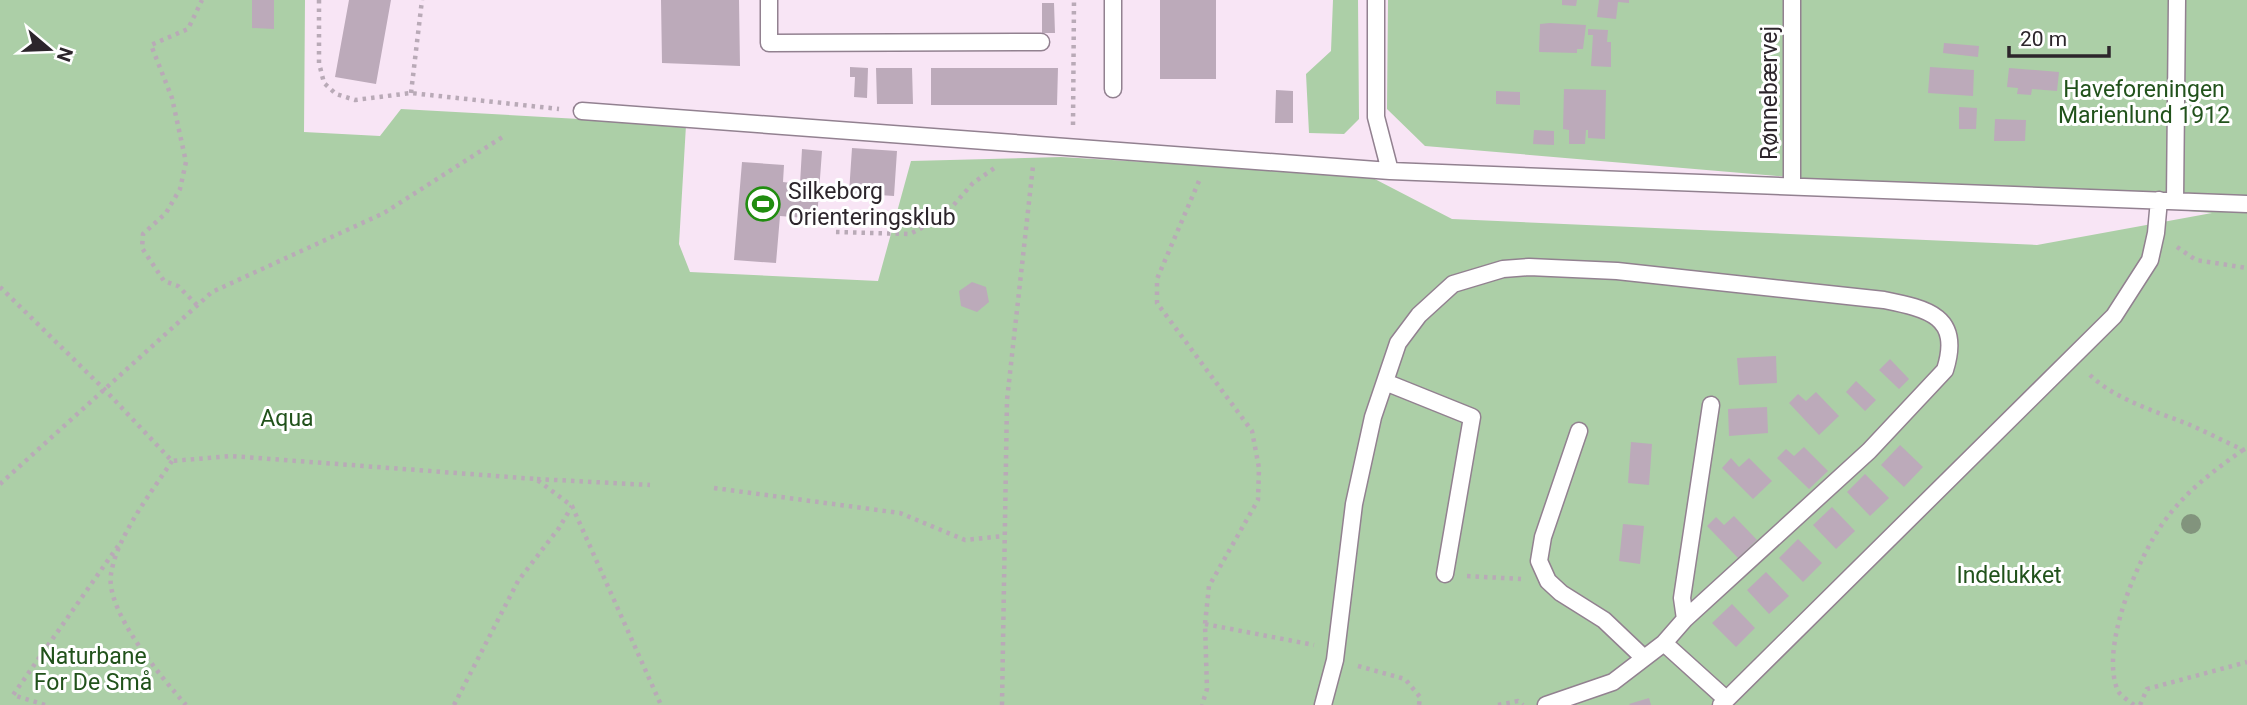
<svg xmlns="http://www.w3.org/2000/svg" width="2247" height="705" viewBox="0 0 2247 705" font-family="Roboto,sans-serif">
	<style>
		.green { fill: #accfa7 }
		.building { fill: #bcaaba }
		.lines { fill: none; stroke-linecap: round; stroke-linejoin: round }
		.lane-casing { stroke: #928190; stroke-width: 19 }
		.path { stroke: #b9aab7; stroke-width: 4.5; stroke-dasharray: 3.5 5; stroke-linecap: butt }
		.lane { stroke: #fff; stroke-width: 16 }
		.tree { fill: #82947d }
		.labels { text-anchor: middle; stroke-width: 6; stroke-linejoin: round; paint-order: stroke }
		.park-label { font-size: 23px; fill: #21521b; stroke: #fff }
		.street-label { font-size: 23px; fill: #2c252b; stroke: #fff }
		.poi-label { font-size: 23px; fill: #2c252b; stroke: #fff; text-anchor: start }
	</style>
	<rect width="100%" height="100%" fill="#f8e5f5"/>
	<path class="green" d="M0 0H305L304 132 380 136 401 109 686 125 679 244 690 272 878 281 911 161 1061 157 1367 175 1452 219 2037 245 2212 213 1425 146 1387 109 1388 0H2247V705H0Z
		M1333 0H1358L1359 119 1344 134 1309 133 1306 74 1331 51Z"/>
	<path class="building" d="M252 0H274V29L252 28Z
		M349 0H391L376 84 335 77Z
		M661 0H739L740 66 662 63Z
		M1160 0H1216V79H1160Z
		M1562 0H1577L1576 6 1562 5Z
		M1599 0H1629V3L1618 2 1616 19 1597 17Z
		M1042 3H1054L1055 33H1042Z
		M1550 23 1586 25 1583 49H1577V53L1539 52 1540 24Z
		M1588 29 1608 30 1607 42H1611V67L1591 66 1593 35H1588Z
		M1944 43 1979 46 1978 57 1943 53Z
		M850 67 868 68 867 98 854 97 855 77H850Z
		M1930 67 1974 70 1973 96 1928 93Z
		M876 68H912L913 104H877Z
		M931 68H1058L1057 105H931Z
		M2009 68 2059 72 2057 91 2032 89 2031 95 2017 94 2018 88 2007 87Z
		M1564 89 1606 90 1605 139 1588 138V130H1586L1585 144H1569V130L1563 129Z
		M1276 90 1293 91V123H1275Z
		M1496 91 1520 92V105L1496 104Z
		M1959 107 1977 108 1976 129H1959Z
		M1995 119 2026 120 2025 141H1994Z
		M1534 130 1554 131V145L1533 144Z
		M852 148 897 151 894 196 849 193Z
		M802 149 822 151 817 219 780 216 776 263 734 260 742 162 784 165 783 182 800 184Z
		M972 282 986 287 989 302 977 312 961 306 959 291Z
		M1776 356 1777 383 1739 385 1737 358Z
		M1890 359 1909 379 1899 389 1879 370Z
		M1856 381 1876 400 1865 411 1846 392Z
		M1816 392 1839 416 1819 435 1789 403 1798 394 1806 401Z
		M1767 407 1768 433 1729 436 1728 409Z
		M1631 442 1652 444 1649 485 1628 483Z
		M1900 445 1923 467 1904 487 1881 465Z
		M1804 447 1828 471 1809 489 1777 458 1786 449 1794 456Z
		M1731 458 1739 467 1749 458 1772 481 1753 499 1722 468Z
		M1865 474 1889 498 1870 516 1847 492Z
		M1832 507 1855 531 1836 549 1813 525Z
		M1734 516 1757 540 1738 558 1707 526 1716 517 1724 525Z
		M1623 524 1644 526 1640 564 1619 561Z
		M1798 539 1822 563 1803 582 1779 558Z
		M1766 572 1789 596 1769 614 1747 590Z
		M1732 604 1755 628 1736 647 1712 623Z
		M1649 698 1651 705H1630L1629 704Z"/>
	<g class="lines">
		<defs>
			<path id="lane" d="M769 0V43L1041 42
				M1376 0V117L1390 171 2247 204
				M1792 0V185
				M1113 89V0
				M582 111 1390 171
				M2175 201 2177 0
				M1385 382 1472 417 1445 574
				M1579 431 1543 537 1539 561 1548 581 1561 593 1604 620 1644 658
				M1685 619 1682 598 1711 405
				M1664 643 1726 699
				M1323 705 1335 660 1354 504 1373 417 1398 343 1419 315 1453 284 1503 269 1529 267 1617 271 1884 300C1928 309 1962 316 1945 370L1869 451 1685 619 1664 643 1613 682 1546 705
				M1721 705 2114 316 2150 260 2156 233 2159 200"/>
		</defs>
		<use href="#lane" class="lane-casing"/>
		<path class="path" d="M319 0V63L324 83 336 94 355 100 411 93 559 109
			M411 93 422 0
			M1073 125 1074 0
			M1199 181 1157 279V303L1252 431 1259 468 1258 500 1209 586 1205 624 1207 689 1202 705
			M836 232 910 234 943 217 973 183 996 167
			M2177 247 2196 260 2247 268
			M0 287 105 390 172 461 231 456 536 479 572 506 661 705
			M197 305 178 286 164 281 142 248 143 234 166 213 180 189 186 162 172 98 151 45 188 29 202 0
			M2090 375C2116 400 2155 411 2188 424 2206 432 2224 441 2243 450L2247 448
			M172 461C151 493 117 536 111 574 105 611 162 678 186 705
			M537 479 650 485
			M0 484 212 292 384 213 504 136
			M714 488 900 513 965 540 1004 536
			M1467 576 1521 579
			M1205 624 1314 645
			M1358 666 1405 679 1420 697 1419 705
			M45 705 13 695 118 546
			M454 705 518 581 559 528 572 506
			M1002 705 1007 400 1033 166
			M1498 705 1518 701 1523 705
			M2134 705C2129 701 2121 696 2118 691 2099 648 2138 558 2163 523 2185 492 2213 471 2243 450
			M2140 705 2147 689 2247 662"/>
		<use href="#lane" class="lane"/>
	</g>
	<circle class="tree" cx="2191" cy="524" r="10"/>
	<defs>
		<symbol id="stadium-ring" viewBox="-11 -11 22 22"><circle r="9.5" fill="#fff" stroke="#218d10" stroke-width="1.5"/><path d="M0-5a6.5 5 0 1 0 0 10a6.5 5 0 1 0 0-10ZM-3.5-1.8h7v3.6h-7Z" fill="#218d10"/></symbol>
	</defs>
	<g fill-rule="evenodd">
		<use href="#stadium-ring" x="744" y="185" width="38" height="38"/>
	</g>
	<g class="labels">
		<g class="park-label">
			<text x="2144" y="97">Haveforeningen<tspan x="2144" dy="26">Marienlund 1912</tspan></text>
			<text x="287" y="426">Aqua</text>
			<text x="2009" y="583">Indelukket</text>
			<text x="93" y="664">Naturbane<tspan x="93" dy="26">For De Små</tspan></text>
		</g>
		<g class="street-label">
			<text transform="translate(1769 93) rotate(-90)" y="8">Rønnebærvej</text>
		</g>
		<g class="poi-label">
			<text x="788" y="199">Silkeborg<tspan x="788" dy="26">Orienteringsklub</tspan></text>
		</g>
	</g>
	<g transform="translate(49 49) rotate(109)" stroke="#ffffff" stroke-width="5" paint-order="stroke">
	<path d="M0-5L12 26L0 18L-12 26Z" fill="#2c252b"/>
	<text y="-10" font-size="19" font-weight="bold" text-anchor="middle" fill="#2c252b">N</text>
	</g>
	<path d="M2009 46v10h100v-10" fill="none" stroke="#2c252b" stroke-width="3.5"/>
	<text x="2020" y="46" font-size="21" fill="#2c252b" stroke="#ffffff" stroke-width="5" paint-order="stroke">20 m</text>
</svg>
